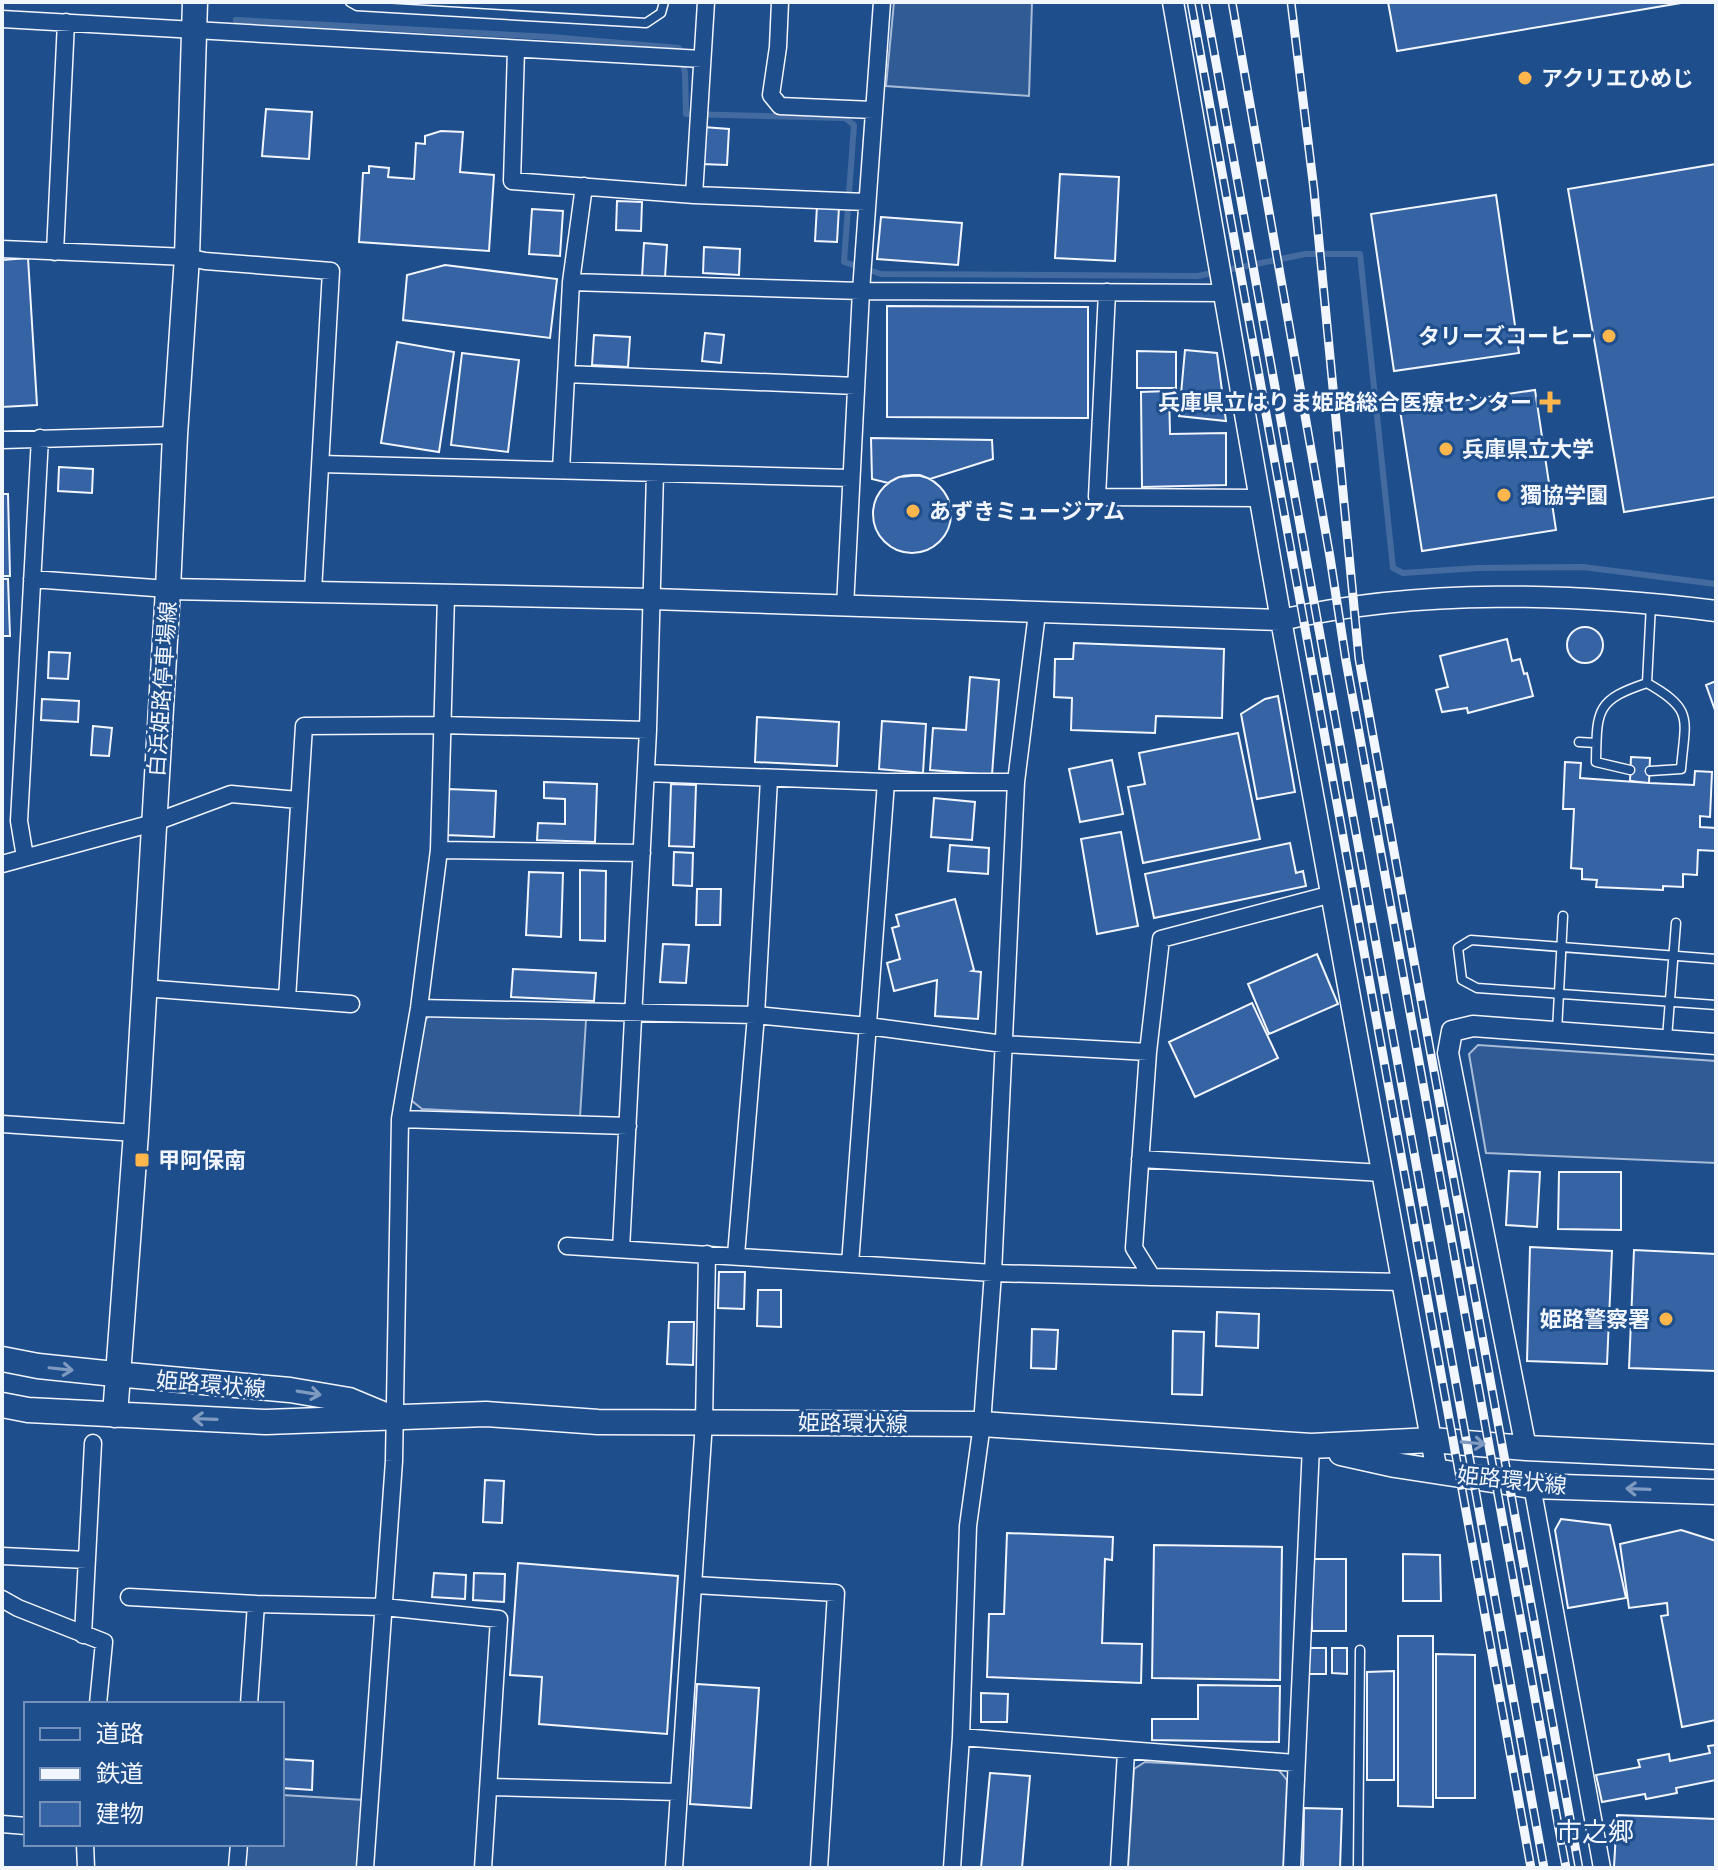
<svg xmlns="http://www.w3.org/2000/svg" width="1718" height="1870" viewBox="0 0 1718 1870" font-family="'Fira Sans Condensed','Noto Sans JP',sans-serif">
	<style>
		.built { fill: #305b95; stroke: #a8bbd7; stroke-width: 2 }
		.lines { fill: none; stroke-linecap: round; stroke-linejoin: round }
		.stream { stroke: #446ba0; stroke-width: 6 }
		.building { fill: #3563a3; stroke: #f2f6ff; stroke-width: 2 }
		.service-casing { stroke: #f2f6ff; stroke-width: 11 }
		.minor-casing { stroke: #f2f6ff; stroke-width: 19 }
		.tertiary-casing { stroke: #f2f6ff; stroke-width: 23 }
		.secondary-casing { stroke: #f2f6ff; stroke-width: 27 }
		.service { stroke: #1f4e8c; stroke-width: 8 }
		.minor { stroke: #1f4e8c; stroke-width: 16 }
		.tertiary { stroke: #1f4e8c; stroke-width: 20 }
		.secondary { stroke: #1f4e8c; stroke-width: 24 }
		.rail-casing { stroke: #f2f6ff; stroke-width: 9 }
		.rail { stroke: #1f4e8c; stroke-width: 6; stroke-dasharray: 18; stroke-linecap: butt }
		.oneway { stroke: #7e9ac0 }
		.poi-dot { fill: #ffb74d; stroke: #1f4e8c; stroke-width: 3 }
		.labels { text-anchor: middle; stroke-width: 6; stroke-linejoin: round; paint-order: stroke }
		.poi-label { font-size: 22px; font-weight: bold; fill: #f2f6ff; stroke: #1f4e8c; text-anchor: start }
		.street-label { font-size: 22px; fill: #f2f6ff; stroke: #1f4e8c }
		.quarter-label { font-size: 26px; fill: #f2f6ff; stroke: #1f4e8c }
	</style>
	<rect width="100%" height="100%" fill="#1f4e8c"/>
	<path class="built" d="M894 2H1032L1029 96 886 86Z
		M432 1013 586 1020 580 1117 422 1109 411 1100 424 1021Z
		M1478 1045 1716 1061V1163L1486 1153 1469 1054Z
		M1145 1762 1278 1769 1287 1780 1283 1868H1128L1134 1769Z
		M282 1795 364 1800 359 1868H244L246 1844H282Z"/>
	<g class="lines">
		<path class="stream" d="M236 20 551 37 679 48 685 73 686 114 845 118 854 125 844 262 881 274 1198 276 1305 254H1360L1393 568 1403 573 1478 568 1583 567 1716 584"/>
	</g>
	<path class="building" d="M1388 2H1687L1397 51Z
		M266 109 312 112 309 159 262 156Z
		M703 127 729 129 727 165 701 164Z
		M441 131 463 132 460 172 494 175 489 251 359 242 363 173H369V166L389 168 388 177 414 179 416 143 425 144V136Z
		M1716 164V497L1624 512 1568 189Z
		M1060 174 1119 177 1115 261 1055 258Z
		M1496 195 1519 353 1394 371 1371 214Z
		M617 201 642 202 641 231 616 230Z
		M817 206 839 207 837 242 815 241Z
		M532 209 563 211 560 256 529 254Z
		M881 217 962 223 958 265 877 259Z
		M644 243 667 245 665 278 642 277Z
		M704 247 740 249 739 275 703 273Z
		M28 258 37 405 2 407V260Z
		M445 265 557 279 550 338 403 320 407 275Z
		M887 306 1088 307V418L887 417Z
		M705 333 724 335 721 363 702 361Z
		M594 335 630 337 628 367 592 365Z
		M397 342 454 352 439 452 381 443Z
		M1185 350 1217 353 1226 421 1179 416Z
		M1137 351 1176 352V388H1137Z
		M462 353 519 360 508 452 451 445Z
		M1535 390 1556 530 1422 551 1400 410Z
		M1169 391 1170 434 1226 433V485L1142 487 1141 392Z
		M871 438 992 440 993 459 930 479 920 475 899 477 888 483 872 479Z
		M59 467 93 469 92 493 58 491Z
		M873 514a39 39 0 1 1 78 0a39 39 0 1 1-78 0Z
		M2 494H8L10 576H2Z
		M2 579H8L10 636H2Z
		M1567 645a18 18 0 1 1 36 0a18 18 0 1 1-36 0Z
		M1507 639 1512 661 1520 659 1524 674 1527 673 1533 696 1468 713 1467 708 1442 712 1436 690 1448 687 1440 656Z
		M1074 643 1224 649 1222 718 1156 716 1155 733 1071 730 1072 698 1054 697 1055 659H1073Z
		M49 652 70 653 68 679 48 678Z
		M970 677 999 680 992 775 930 770 933 728 966 730Z
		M1716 681V713L1706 685Z
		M1278 696 1295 792 1257 799 1241 714 1265 699Z
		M42 699 79 701 78 722 41 720Z
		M757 717 839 722 837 766 755 762Z
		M882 721 926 724 923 773 879 769Z
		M93 726 112 728 109 756 91 755Z
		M1238 733 1260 839 1143 863 1128 787 1145 784 1139 753Z
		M1631 757 1650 758 1649 783 1630 781Z
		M1112 760 1123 814 1080 822 1069 769Z
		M1565 762 1581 763 1580 778 1649 783 1694 785 1695 771 1712 772 1710 817 1700 816V827L1716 828V851L1698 850 1697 875 1683 874V887L1663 886V890L1596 887 1597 880 1582 879V869L1571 868 1574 809H1563Z
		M544 782 597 784 595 842 537 840 538 823 565 824V799L544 798Z
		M671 784 696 785 694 847 669 846Z
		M448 789 496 791 494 837 446 835Z
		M934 798 975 802 972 840 931 837Z
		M1121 832 1138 926 1097 934 1081 839Z
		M1290 843 1296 873 1303 871 1306 886 1154 918 1145 874Z
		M950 845 989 848 988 874 948 871Z
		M674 852 693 853 692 886 673 885Z
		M580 870 606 871 605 941 580 940Z
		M529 872 563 873 561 937 526 935Z
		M697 889H721L720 925H696Z
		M955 899 974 970 972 971 981 972 978 1019 935 1016 937 980 894 991 887 963 900 959 892 928 899 926 896 915Z
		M663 944 689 945 686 983 660 982Z
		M1317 954 1338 1004 1269 1034 1248 984Z
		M513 969 596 973 594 1001 511 997Z
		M1252 1003 1278 1058 1195 1097 1169 1042Z
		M1509 1171 1540 1172 1537 1227 1506 1225Z
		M1559 1172H1621V1230L1558 1229Z
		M1530 1247 1612 1251 1607 1364 1527 1361Z
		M1634 1250 1716 1254V1371L1629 1368Z
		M719 1272H745L744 1309 718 1308Z
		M758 1290H781V1327L757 1326Z
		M1217 1312 1259 1314 1258 1348 1216 1346Z
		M669 1322H694L693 1365 667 1364Z
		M1032 1329 1058 1330 1056 1369 1031 1368Z
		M1173 1331 1204 1332 1202 1395 1172 1394Z
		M485 1480 504 1481 502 1523 483 1522Z
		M1561 1519 1610 1525 1626 1598 1568 1608 1555 1530Z
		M1681 1530 1716 1541V1720L1682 1727 1661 1616 1668 1615 1667 1603 1629 1608 1620 1544Z
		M1007 1533 1113 1537 1112 1560 1105 1559 1102 1643 1142 1644 1141 1683 987 1677 989 1614H1004Z
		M1154 1545 1282 1547 1280 1680 1152 1678Z
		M1403 1554 1440 1555 1441 1601H1403Z
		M1311 1559H1346V1631H1312Z
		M518 1563 678 1576 667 1734 539 1724 542 1677 510 1675Z
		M434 1573 466 1575 465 1599 432 1597Z
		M474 1573 505 1574 504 1602 473 1600Z
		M1398 1636H1433V1807L1398 1806Z
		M1309 1648H1326V1674H1309Z
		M1332 1648H1347V1674L1332 1673Z
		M1436 1654 1475 1655V1798H1436Z
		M1394 1671V1780H1367V1672Z
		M697 1684 759 1688 751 1808 690 1804Z
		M1198 1685 1280 1686 1279 1742 1152 1740V1719H1198Z
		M981 1693 1008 1694 1007 1722H981Z
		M1716 1745V1780L1676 1788 1677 1793 1646 1799 1645 1794 1602 1802 1596 1775 1640 1767 1638 1760 1669 1754 1670 1761 1710 1753 1708 1746Z
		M282 1759 313 1761 312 1790 282 1788Z
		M990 1773 1030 1776 1022 1868H981Z
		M1304 1808 1342 1809 1340 1868H1303Z
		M1617 1815 1716 1819V1868L1614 1867Z"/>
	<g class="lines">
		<defs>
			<path id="service" d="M350 2 357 6 646 23 661 13 664 2
				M1647 683 1651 604
				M1579 742 1596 743
				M1630 770 1596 762C1597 711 1595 700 1647 683 1695 710 1685 719 1681 769L1650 771
				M1716 959 1471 940 1458 948 1462 980 1477 988 1716 1005
				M1557 1031 1563 916
				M1667 1038 1676 923
				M1358 1868 1360 1650"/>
			<path id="minor" d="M780 2 778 47 771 95 780 106 873 110
				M2 19 702 59
				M516 50 512 181 694 195 866 202
				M694 195 706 2
				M2 249 187 257 205 261 331 271 313 591
				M55 252 66 22
				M571 282 861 291 1223 293
				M1107 292 1097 497 1260 498
				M566 374 856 386
				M2 440 175 435
				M321 464 851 478
				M561 470 571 282 584 186
				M32 579 168 589
				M845 607 861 291 882 2
				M646 773 886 782H1016
				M439 850 642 853
				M25 857 19 821 40 438
				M2 864 153 823 231 794 298 800
				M144 988 351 1004
				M287 999 304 726 441 725 648 730
				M419 1008 756 1015 868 1026 1003 1044 1148 1052 1161 939 1332 894
				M1148 1052 1134 1248 1152 1277 1403 1282
				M400 1119 628 1126
				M2 1124 136 1133
				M1140 1159 1383 1173
				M567 1246 993 1273 1152 1277
				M621 1249 648 730 655 473
				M736 1255 756 1015 769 779
				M850 1264 886 782
				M1532 1486 1602 1868
				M2 1556 87 1560
				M695 1585 836 1593 819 1868
				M129 1597 256 1604 384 1607 499 1619 483 1868
				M2 1599 18 1608 104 1642 98 1704
				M83 1635 93 1443
				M249 1704 256 1604
				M961 1737 1295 1763
				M489 1787 678 1792
				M2 1824 26 1826
				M85 1844 86 1868
				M237 1868 239 1844
				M365 1868 394 1461 400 1119 419 1008 439 850 446 595
				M674 1868 704 1422 707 1254
				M952 1868 961 1737 968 1526 982 1424 993 1273 1016 782 1037 613
				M1119 1868 1126 1752
				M1292 1868 1311 1446"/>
			<path id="tertiary" d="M1173 2 1281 620 1437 1472
				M168 589 652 599 1281 620C1422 588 1572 593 1716 611
				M1526 1448 1448 1053 1452 1031 1473 1026 1716 1044"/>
			<path id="secondary" d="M2 1359 38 1366 105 1373 290 1390 349 1400 385 1415
				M2 1405 28 1410 266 1422 486 1414 598 1422 982 1424 1311 1446 1432 1440 1526 1448 1716 1457
				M115 1415 136 1133 168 589 175 435 187 257 195 2
				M1341 1453 1395 1465 1532 1486 1716 1492"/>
		</defs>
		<use href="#service" class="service-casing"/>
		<use href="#minor" class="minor-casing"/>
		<use href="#tertiary" class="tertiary-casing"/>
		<use href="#secondary" class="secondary-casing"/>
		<use href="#service" class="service"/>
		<use href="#minor" class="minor"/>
		<use href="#tertiary" class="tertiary"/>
		<use href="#secondary" class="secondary"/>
		<defs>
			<path id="rail" d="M1191 2 1531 1868
				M1205 2 1544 1868
				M1232 2 1330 557 1346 661 1566 1868
				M1291 2 1314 190 1359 659 1579 1868"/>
		</defs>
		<use href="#rail" class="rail-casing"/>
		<use href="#rail" class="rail"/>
	</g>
	<defs><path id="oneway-shaft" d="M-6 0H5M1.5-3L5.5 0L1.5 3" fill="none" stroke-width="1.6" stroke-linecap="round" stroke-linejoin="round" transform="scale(2)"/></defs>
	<g class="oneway">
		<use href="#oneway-shaft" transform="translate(61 1369) rotate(6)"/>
		<use href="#oneway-shaft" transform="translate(309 1393) rotate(9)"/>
		<use href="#oneway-shaft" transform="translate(205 1419) rotate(-178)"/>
		<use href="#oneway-shaft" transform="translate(1473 1443) rotate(5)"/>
		<use href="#oneway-shaft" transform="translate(1638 1489) rotate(-178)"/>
	</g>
	<g class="poi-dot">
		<circle cx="1525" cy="78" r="8"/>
		<circle cx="1609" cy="336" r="8"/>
		<path d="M1546 390h8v8h8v8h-8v8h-8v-8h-8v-8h8z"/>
		<circle cx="1446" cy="449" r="8"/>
		<circle cx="1504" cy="495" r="8"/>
		<circle cx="913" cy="511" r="8"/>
		<rect x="134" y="1152" width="16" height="16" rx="4"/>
		<circle cx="1666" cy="1319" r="8"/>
	</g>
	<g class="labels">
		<g class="poi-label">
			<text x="1541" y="86">アクリエひめじ</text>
			<text x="1593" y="344" text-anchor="end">タリーズコーヒー</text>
			<text x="1532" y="410" text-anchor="end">兵庫県立はりま姫路総合医療センター</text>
			<text x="1462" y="457">兵庫県立大学</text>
			<text x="1520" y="503">獨協学園</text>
			<text x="929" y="519">あずきミュージアム</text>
			<text x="158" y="1168">甲阿保南</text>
			<text x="1650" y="1327" text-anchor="end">姫路警察署</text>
		</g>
		<g class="street-label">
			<text transform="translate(162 689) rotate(-86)" y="8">白浜姫路停車場線</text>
			<text transform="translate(211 1384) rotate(5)" y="8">姫路環状線</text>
			<text transform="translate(853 1423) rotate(1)" y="8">姫路環状線</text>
			<text transform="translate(1512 1480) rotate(6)" y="8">姫路環状線</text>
		</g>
		<g class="quarter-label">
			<text x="1595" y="1841">市之郷</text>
		</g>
	</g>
	<rect width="1718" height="1870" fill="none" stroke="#f2f6ff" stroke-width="8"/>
	<rect x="24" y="1702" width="260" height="144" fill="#1f4e8c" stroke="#7391ba" stroke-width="2"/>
	<rect x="40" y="1728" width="40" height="12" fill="#1f4e8c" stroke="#7391ba" stroke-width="2"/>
	<text x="96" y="1742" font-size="24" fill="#f2f6ff">道路</text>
	<rect x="40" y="1768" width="40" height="12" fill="#f2f6ff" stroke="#7391ba" stroke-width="2"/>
	<text x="96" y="1782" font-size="24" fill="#f2f6ff">鉄道</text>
	<rect x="40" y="1802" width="40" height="24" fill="#3563a3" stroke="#7391ba" stroke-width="2"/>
	<text x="96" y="1822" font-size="24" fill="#f2f6ff">建物</text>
</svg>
